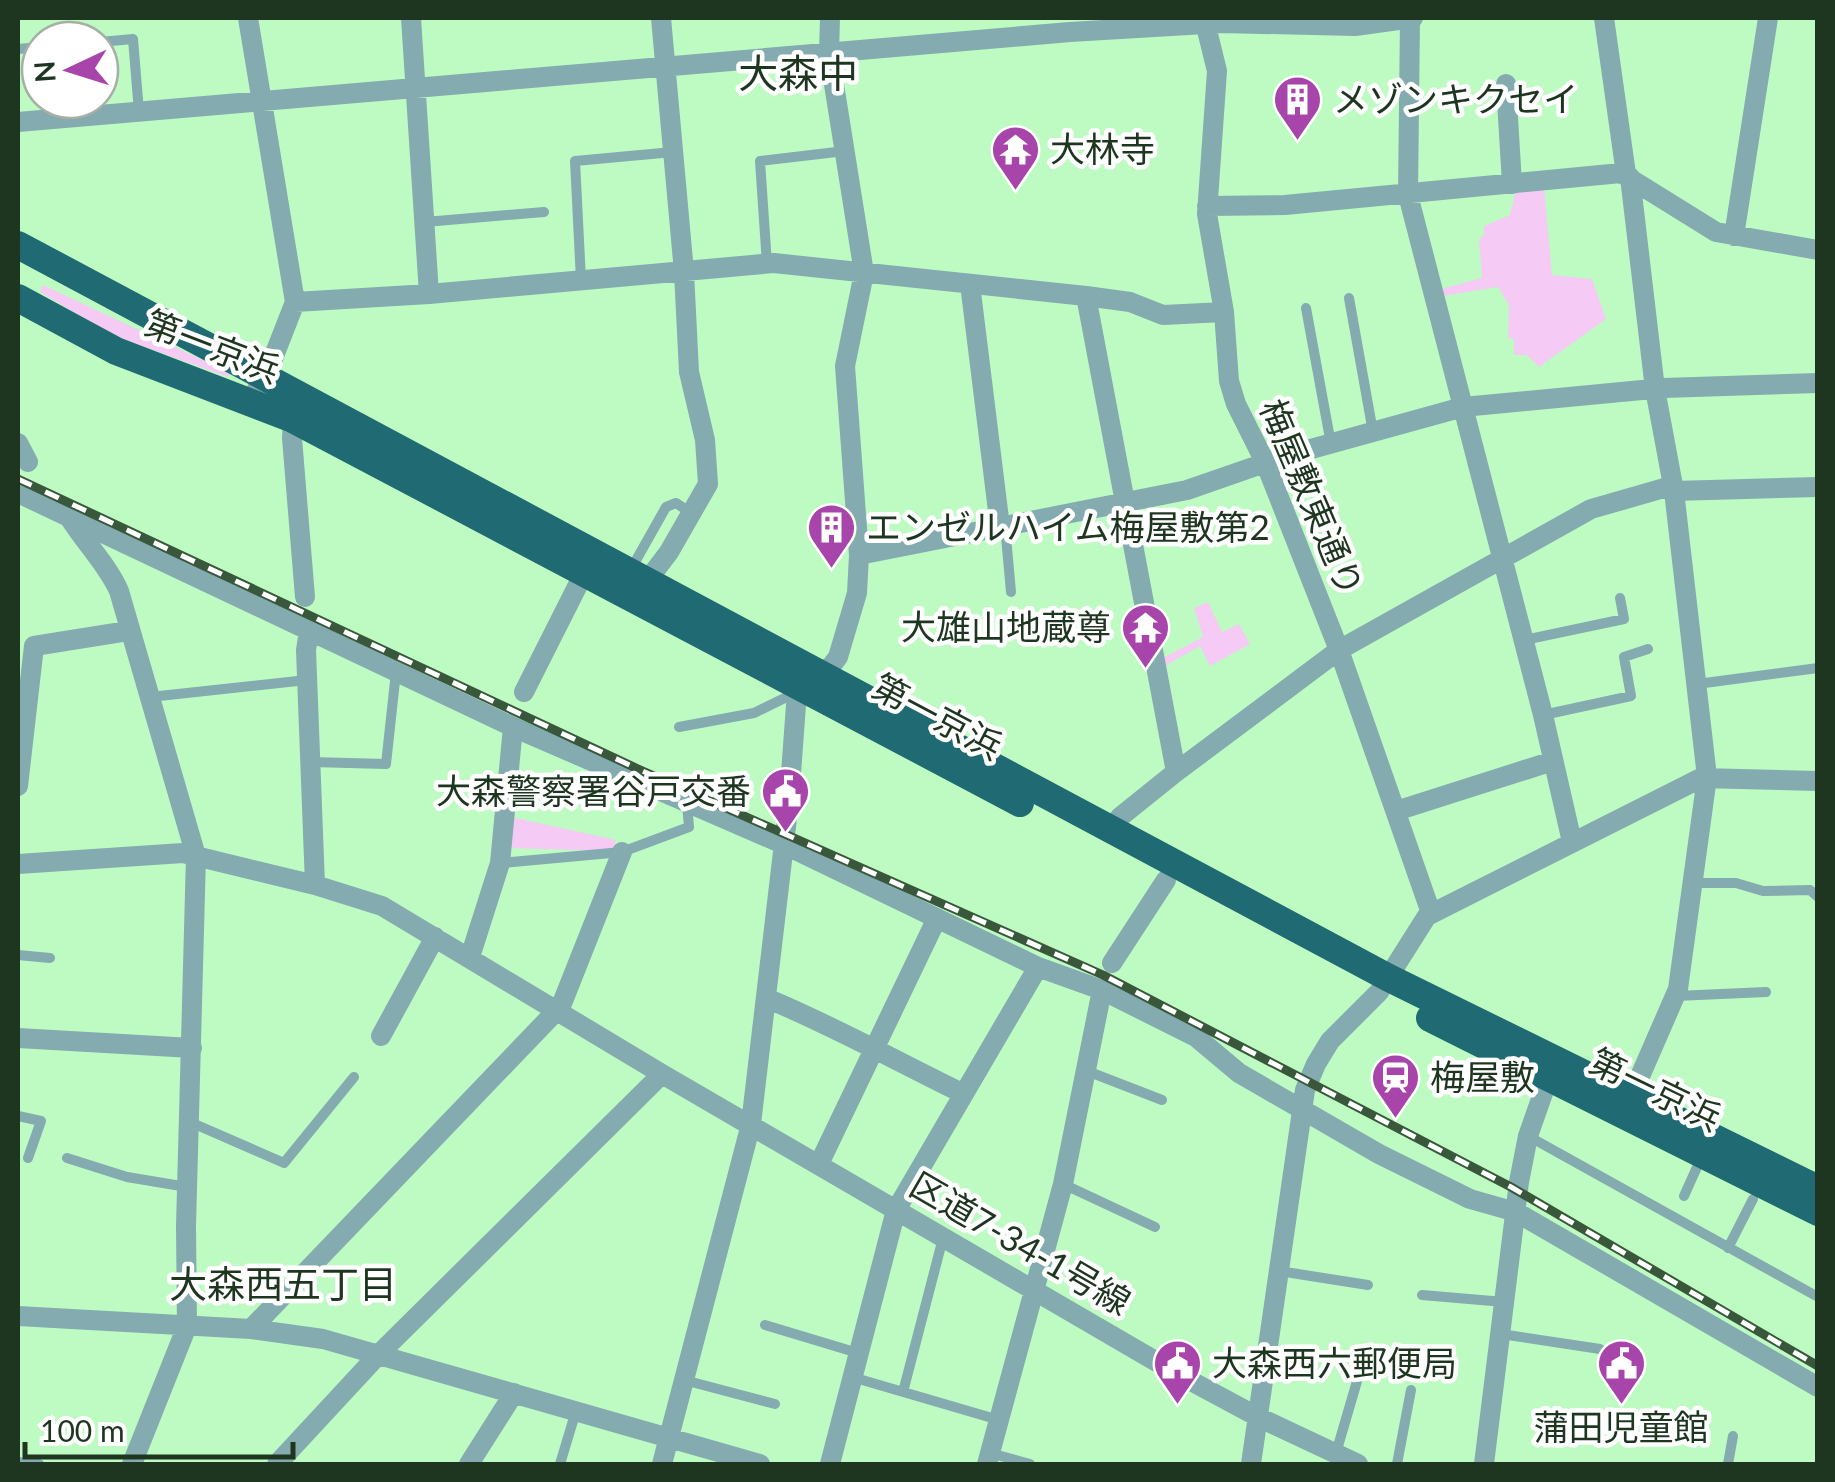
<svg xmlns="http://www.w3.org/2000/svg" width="1835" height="1482" viewBox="0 0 1835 1482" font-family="Lato,'Noto Sans JP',sans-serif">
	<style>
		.green { fill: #f5caf5 }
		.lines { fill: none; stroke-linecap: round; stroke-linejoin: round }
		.service { stroke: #83abb0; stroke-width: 10 }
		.minor { stroke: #83abb0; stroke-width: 20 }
		.trunk { stroke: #206a73; stroke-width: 28 }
		.rail-casing { stroke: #39573b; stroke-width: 9 }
		.rail { stroke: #fff; stroke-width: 5; stroke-dasharray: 15; stroke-linecap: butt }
		.labels { text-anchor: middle; stroke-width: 9; stroke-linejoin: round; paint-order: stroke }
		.poi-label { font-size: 35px; fill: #1e3620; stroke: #fff; text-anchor: start }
		.street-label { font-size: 35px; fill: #1e3620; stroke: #fff }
		.neighbourhood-label { font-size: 38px; fill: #1e3620; stroke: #fff }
		.quarter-label { font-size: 40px; fill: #1e3620; stroke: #fff }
	</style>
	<rect width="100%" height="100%" fill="#befbc2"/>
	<path class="green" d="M1544 187 1552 275 1592 279 1606 319 1539 367 1527 355H1514V339L1508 338 1509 305 1498 287 1442 296 1441 289 1482 278 1479 239 1484 235V226L1510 215 1516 189Z
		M43 285 230 373 228 377 115 336 40 292Z
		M1208 602 1222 632 1239 624 1250 644 1210 666 1200 646 1161 668 1159 660 1203 637 1194 608Z
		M511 817 616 840 613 851 508 848Z"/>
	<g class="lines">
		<path class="service" d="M100 42 133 39 139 112
			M18 49 40 47
			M425 222 544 212
			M767 264 760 161 845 151
			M581 280 575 161 673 152
			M1349 298 1373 432
			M1306 308 1331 444
			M1005 526 1011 592
			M630 571 666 507 676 503 691 513
			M1524 640 1624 619 1620 598
			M1697 684 1818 668
			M150 697 307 680
			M1543 715 1631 696 1624 657 1648 649
			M679 727 754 713 797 692
			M311 762 386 764 396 672
			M501 863 622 852 689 827 687 804
			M1692 883H1736L1763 891 1810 890 1818 897
			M18 955 50 958
			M1676 996 1766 992
			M1087 1071 1162 1100
			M18 1116 41 1121 28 1158
			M190 1122 284 1163 354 1077
			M1528 1136 1818 1297
			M67 1158 127 1177 187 1187
			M1063 1184 1155 1227
			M1684 1196 1702 1156
			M1728 1248 1753 1199
			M1279 1271 1368 1285
			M1422 1295 1504 1302
			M765 1325 858 1353
			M1501 1334 1600 1349
			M852 1377 999 1420
			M684 1380 775 1404
			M903 1392 943 1238
			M990 1453 1030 1464
			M1336 1453 1360 1371
			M18 1462 39 1464
			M560 1464 576 1411
			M1397 1464 1411 1390
			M1728 1464 1733 1436"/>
		<path class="minor" d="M248 18 295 302 270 366 257 389
			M411 18 429 294
			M1204 18 1217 71 1207 214 1224 312 1229 381 1236 404 1265 462 1339 650 1431 913
			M1410 18 1408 195 1543 715 1572 842
			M1604 18 1626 174
			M1506 84 1512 184
			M18 122 1070 32 1222 23 1355 26 1413 18
			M1630 177 1655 389 1674 491 1707 777 1678 989 1631 1097
			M1207 206 1285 205 1621 173 1716 232 1818 250
			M1734 236 1768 18
			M970 284 1000 527
			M1086 296 1176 772
			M295 302 429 294 774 263 1086 296 1130 302 1163 315 1224 312
			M293 419 292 438 305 597
			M18 443 28 462
			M18 493 513 727 783 844 1038 967 1102 990 1196 1037 1239 1073 1379 1154 1470 1199 1516 1212 1818 1387
			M69 517C85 543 107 564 119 591L196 856 186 1226 187 1326 132 1464
			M859 555 1187 490 1282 457 1463 407 1663 388 1818 383
			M647 581 669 552 708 484 705 440 689 372 684 272 661 18
			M309 631 306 650 315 885
			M524 692 584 573
			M18 786 34 646 128 631
			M1396 811 1553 761
			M1110 831 1120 817 1176 772 1339 650 1591 509 1664 488 1674 491 1818 487
			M18 864 183 853 315 885 382 906 662 1074 1176 1373 1258 1417 1358 1464
			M470 957 500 863 513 727
			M1112 963 1166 880
			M766 998C834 1026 898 1062 964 1094
			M381 1036 435 937
			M18 1038 192 1048
			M819 1164 937 918
			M18 1316 251 1329 323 1339 760 1464
			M251 1329 561 1006 622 852
			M277 1464 379 1354 662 1074
			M469 1464 514 1393
			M662 1464 751 1124 789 801 796 705 803 688 832 665 838 657 857 593 859 555 845 366 864 273 829 53 830 18
			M830 1464 896 1210 1038 967
			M987 1464 1063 1184 1102 990
			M1251 1464 1305 1090 1316 1064 1330 1041 1379 992 1427 916 1701 778 1818 781
			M1484 1464 1519 1182 1528 1136 1548 1079"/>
		<path class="trunk" d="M18 245 1389 978 1818 1189
			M18 298 116 351 293 419 1020 803
			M1430 1018 1818 1212"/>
		<defs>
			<path id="rail" d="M18 479 638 769 1103 975 1511 1187 1818 1366"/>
		</defs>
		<use href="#rail" class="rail-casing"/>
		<use href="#rail" class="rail"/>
	</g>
	<defs>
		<symbol id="building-pin" viewBox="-11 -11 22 30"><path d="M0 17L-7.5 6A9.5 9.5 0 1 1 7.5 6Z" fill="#a845ab" stroke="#fff"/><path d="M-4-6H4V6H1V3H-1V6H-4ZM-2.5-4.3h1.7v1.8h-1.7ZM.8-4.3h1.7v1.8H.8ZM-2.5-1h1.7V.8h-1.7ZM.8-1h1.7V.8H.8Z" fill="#fff"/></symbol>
		<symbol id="temple-pin" viewBox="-11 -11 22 30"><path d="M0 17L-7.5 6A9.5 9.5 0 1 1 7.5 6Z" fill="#a845ab" stroke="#fff"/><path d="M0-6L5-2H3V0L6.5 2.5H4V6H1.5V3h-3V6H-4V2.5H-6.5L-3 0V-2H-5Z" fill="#fff"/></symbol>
		<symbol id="civic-pin" viewBox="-11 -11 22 30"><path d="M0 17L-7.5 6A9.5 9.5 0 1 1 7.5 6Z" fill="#a845ab" stroke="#fff"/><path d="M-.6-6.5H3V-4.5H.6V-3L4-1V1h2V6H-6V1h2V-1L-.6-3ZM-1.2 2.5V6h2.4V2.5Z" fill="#fff"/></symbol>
		<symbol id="station-pin" viewBox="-11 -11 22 30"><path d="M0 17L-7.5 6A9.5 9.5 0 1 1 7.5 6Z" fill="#a845ab" stroke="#fff"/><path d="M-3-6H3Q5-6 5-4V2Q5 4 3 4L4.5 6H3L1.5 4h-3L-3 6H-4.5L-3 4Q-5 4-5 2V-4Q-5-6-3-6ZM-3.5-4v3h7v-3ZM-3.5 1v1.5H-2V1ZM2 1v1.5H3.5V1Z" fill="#fff"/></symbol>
	</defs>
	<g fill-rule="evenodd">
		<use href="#building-pin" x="1270" y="72" width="55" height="75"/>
		<use href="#temple-pin" x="988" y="122" width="55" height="75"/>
		<use href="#building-pin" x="804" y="500" width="55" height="75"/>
		<use href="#temple-pin" x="1118" y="600" width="55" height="75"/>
		<use href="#civic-pin" x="758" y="764" width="55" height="75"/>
		<use href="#station-pin" x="1368" y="1050" width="55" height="75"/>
		<use href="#civic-pin" x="1150" y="1336" width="55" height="75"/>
		<use href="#civic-pin" x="1594" y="1336" width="55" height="75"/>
	</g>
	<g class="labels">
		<g class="poi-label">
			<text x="1333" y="112">メゾンキクセイ</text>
			<text x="1050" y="162">大林寺</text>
			<text x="866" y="540">エンゼルハイム梅屋敷第2</text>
			<text x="1111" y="640" text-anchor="end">大雄山地蔵尊</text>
			<text x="751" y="804" text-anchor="end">大森警察署谷戸交番</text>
			<text x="1430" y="1090">梅屋敷</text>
			<text x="1212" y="1376">大森西六郵便局</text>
			<text x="1621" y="1440" text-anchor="middle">蒲田児童館</text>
		</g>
		<g class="street-label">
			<text transform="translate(212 347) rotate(21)" y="12">第一京浜</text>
			<text transform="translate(1311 498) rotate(67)" y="12">梅屋敷東通り</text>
			<text transform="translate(937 717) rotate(28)" y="12">第一京浜</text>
			<text transform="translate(1655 1090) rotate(26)" y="12">第一京浜</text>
			<text transform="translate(1020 1244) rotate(30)" y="12">区道7-34-1号線</text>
		</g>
		<g class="neighbourhood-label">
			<text x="283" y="1298">大森西五丁目</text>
		</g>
		<g class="quarter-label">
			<text x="798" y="88">大森中</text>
		</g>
	</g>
	<rect width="1835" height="1482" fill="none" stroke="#1e3620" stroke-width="40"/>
	<g transform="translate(70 70) rotate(266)"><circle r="48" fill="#ffffff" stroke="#a5afa6" stroke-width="2.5"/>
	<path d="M0-8L18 38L0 25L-18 38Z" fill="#a845ab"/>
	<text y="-15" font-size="28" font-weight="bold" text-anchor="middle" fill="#1e3620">N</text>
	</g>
	<path d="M25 1442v15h268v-15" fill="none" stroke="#1e3620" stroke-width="5"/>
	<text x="40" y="1442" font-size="30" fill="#1e3620" stroke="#ffffff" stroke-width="8" paint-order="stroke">100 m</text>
</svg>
